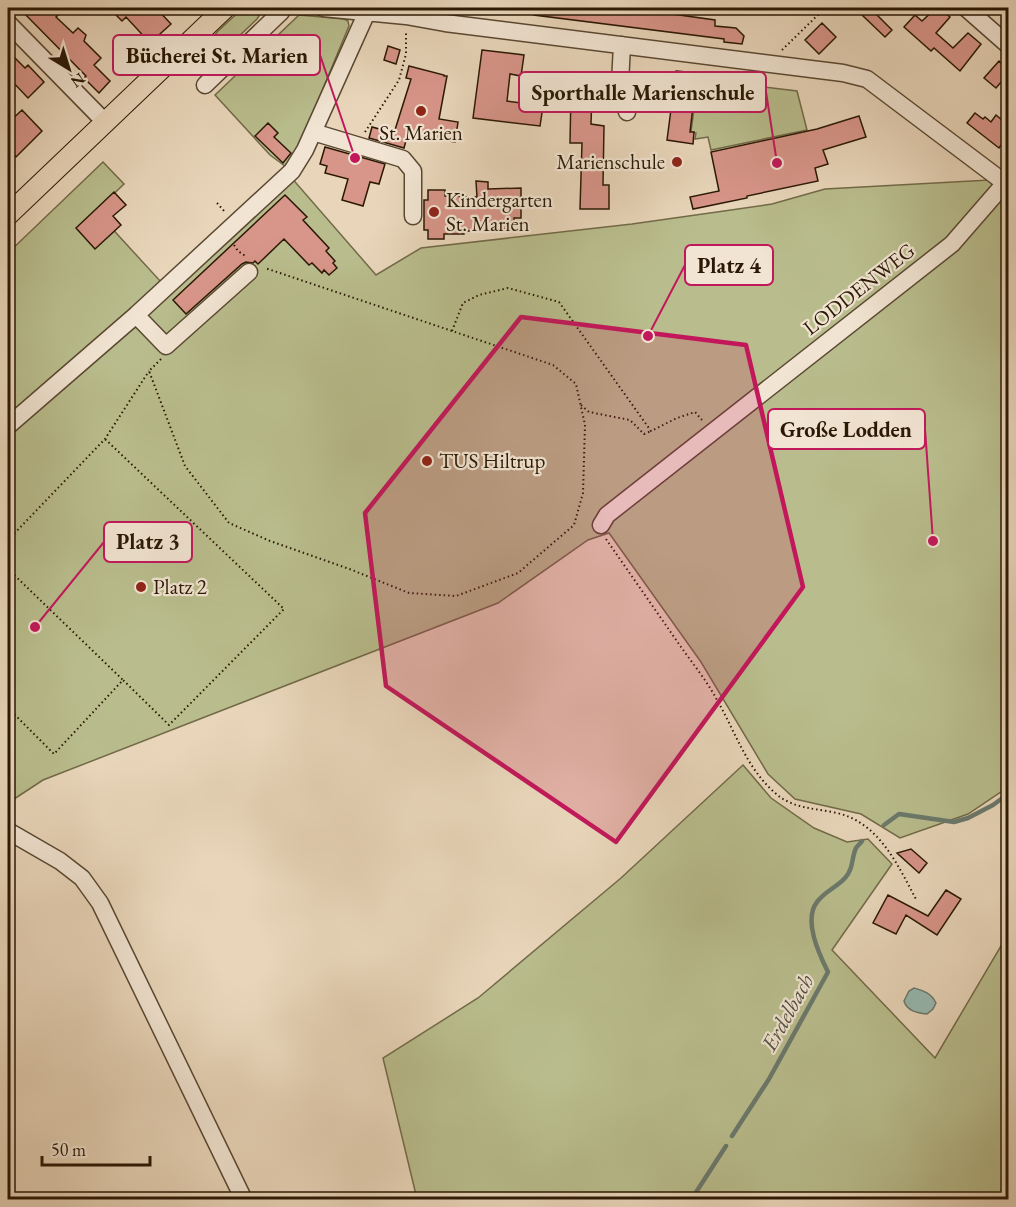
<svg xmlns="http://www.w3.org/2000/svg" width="1016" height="1207" viewBox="0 0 1016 1207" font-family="'EB Garamond',serif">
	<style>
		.green { fill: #b9bd8d; stroke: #726a48; stroke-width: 1.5 }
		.water { fill: #97b9b1; stroke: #6b796c; stroke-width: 1.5 }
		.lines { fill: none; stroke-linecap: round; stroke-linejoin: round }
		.stream { stroke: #6b796c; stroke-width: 4.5 }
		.building { fill: #d89589; stroke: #2a1804; stroke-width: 1.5 }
		.minor-casing { stroke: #5a4832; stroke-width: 19 }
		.major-casing { stroke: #2a1804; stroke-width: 22 }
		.path { stroke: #2a1804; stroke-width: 2; stroke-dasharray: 1.5 3; stroke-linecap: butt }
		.minor { stroke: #f1e4d2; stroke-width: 16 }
		.major { stroke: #e9d6ba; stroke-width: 20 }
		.marked { fill: #c2185b; fill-opacity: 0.2; stroke: #c2185b; stroke-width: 4.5; stroke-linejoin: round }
		.poi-dot { fill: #8f2418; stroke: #f1e4d2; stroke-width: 2 }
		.labels { text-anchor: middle; stroke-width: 4.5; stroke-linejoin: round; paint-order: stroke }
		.poi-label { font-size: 21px; fill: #2a1804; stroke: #f1e4d2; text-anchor: start }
		.street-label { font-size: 21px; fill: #2a1804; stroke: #f1e4d2 }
		.water-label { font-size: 22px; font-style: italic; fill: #505041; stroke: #f1e4d2 }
		.leader { fill: none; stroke: #c2185b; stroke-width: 2 }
		.callout-dot { fill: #c2185b; stroke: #f1e4d2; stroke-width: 2 }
		.callout { fill: #f1e4d2; stroke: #c2185b; stroke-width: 2 }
		.callout-label { font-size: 22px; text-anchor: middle; font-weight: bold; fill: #2a1804 }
	</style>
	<rect width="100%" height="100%" fill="#e9d6ba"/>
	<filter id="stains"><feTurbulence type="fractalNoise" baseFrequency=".00333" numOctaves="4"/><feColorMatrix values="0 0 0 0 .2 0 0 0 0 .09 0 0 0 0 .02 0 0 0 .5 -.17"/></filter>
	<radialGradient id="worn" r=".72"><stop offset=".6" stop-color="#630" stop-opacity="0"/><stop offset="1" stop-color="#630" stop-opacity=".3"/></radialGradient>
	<path class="green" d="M243 8H256L259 16 257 19 217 57 213 58 204 48 218 31Z
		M299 15 344 19 348 21 349 26 297 151 285 166 270 155 215 95Z
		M698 79 797 91 807 130 711 150 708 137 695 139 696 133 691 132Z
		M103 162 124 184 96 211 161 282 283 168 376 275 421 248 632 224 724 211 772 204 825 189 1008 179V787L968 814 900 838 861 814 795 799 768 774 701 662 609 533 588 540 498 603 43 780 8 803V253Z
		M743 765 771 798 814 828 847 842 868 839 892 864 832 950 935 1058 1008 934V1199H417L383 1058 478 998 621 878Z"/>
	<path class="water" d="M914 988C924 991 931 993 936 1003L933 1009 927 1014C917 1013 907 1011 904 1001L909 991Z"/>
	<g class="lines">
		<path class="stream" d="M884 825 899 814 954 822 968 818 993 805 1008 794
			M732 1136 769 1079 828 972C819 954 803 920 817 902 824 892 837 887 845 878 854 868 851 859 856 848 858 845 860 844 862 841
			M691 1200 726 1146"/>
	</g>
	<path class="building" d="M19 8H51L58 15 56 17 73 33 78 28 86 35 84 41 101 58 94 65 110 81 99 93 84 78 86 76Z
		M109 8H156L171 24 150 43 126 17 122 21Z
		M535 8 651 9V11L715 20V26L736 28 744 36 742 44 724 42V39L534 15Z
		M868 8H870L892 30 885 37 861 14Z
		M936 8H940L950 17 936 33 953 48 968 33 981 44 960 71 934 48 931 51 904 27 915 15 922 21Z
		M822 23 836 37 819 54 805 40Z
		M388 46 400 50 396 64 384 60Z
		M482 50 524 55 521 76 510 74 507 101 543 106 540 126 473 118Z
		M8 51 25 68 28 65 44 82 28 98 8 77Z
		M999 61 1008 69V74L996 88 984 78Z
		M409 66 444 75V76H447L439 119 458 122 455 142 408 133 404 148 369 138 372 127 394 133 411 79 406 78Z
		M676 71 697 73 690 132H694L693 144 667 140Z
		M571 92 592 93 591 124 604 126 603 185H609V209H580L582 143H570Z
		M22 110 42 131 16 157 8 148V123Z
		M975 113 983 119 985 117 991 122 996 115 1008 125V135L999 148 967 123Z
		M859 116 866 137 823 150 828 164 815 168 818 181 747 196V198L693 209 690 197 719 191 711 152 817 129Z
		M268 123 278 133 274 137 291 153 283 163 255 136Z
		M325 147 385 164 379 184 370 182 363 206 342 200 348 179 325 173 327 166 320 164Z
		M476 181 488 182V189L521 188V218H514V229H481V231H464V234H444V239H428V230H424V200H428V190H445V196L477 197Z
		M114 192 126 205 113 216 121 225 95 249 76 228Z
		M285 195 307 217 303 220 329 248 326 251 335 261 333 263 337 268 329 275 324 270 322 273 312 263 309 265 284 239 258 264 255 261 253 263 246 262 242 264 186 314 173 300Z
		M911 849 927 863 919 873 897 853Z
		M946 890 961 899 937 935 906 915 896 934 873 923 888 895 928 916Z"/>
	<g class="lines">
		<defs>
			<path id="minor" d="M323 8 406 16 445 23 843 73 867 79 1005 183 952 244 607 515 601 525
				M966 8 1008 45
				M8 23 105 122
				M622 45 620 83 621 93 627 112
				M205 85 281 12 282 8
				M313 132 403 159 413 171V216
				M136 315 166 346 249 272
				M8 426 136 315 292 171 305 150 367 12
				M8 831 60 861 82 878 100 903 244 1200"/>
			<path id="major" d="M8 215 225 8"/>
		</defs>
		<use href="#minor" class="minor-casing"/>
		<use href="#major" class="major-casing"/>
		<path class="path" d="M782 50 825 8
			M365 132 399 80 406 54V32
			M217 203 225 212
			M234 245 238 251 247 257
			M452 331 463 303 479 295 508 288 559 302 651 431 677 418 695 412 702 420
			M161 359 149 371 185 466 229 523 270 541 352 570 409 593 456 596 518 573 574 525 583 493 585 425 576 384 553 365 265 268
			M581 405 589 412 630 420 644 434 651 431
			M606 539C631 575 656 611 681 647 693 664 707 681 717 700 735 731 746 767 774 792 792 809 814 808 837 813 880 823 898 866 917 901
			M8 540 105 439 149 371
			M8 569 123 680
			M8 708 54 754 123 680 169 725 284 609 105 439"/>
		<use href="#minor" class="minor"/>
		<use href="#major" class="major"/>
	</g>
	<path class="marked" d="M521 317 746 345 803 587 616 842 386 686 365 513Z"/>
	<g class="poi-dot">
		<circle cx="421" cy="111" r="6"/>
		<circle cx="677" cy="162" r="6"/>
		<circle cx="434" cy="212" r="6"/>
		<circle cx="427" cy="461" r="6"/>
		<circle cx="141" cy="587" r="6"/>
	</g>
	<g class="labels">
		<g class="poi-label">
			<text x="421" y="140" text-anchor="middle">St. Marien</text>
			<text x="665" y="169" text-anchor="end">Marienschule</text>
			<text x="446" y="207">Kindergarten<tspan x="446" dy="24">St. Marien</tspan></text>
			<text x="439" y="468">TUS Hiltrup</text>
			<text x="153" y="594">Platz 2</text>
		</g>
		<g class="street-label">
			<text transform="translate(859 289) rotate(-38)" y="7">LODDENWEG</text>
		</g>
		<g class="water-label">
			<text transform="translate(787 1012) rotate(-61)" y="8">Erdelbach</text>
		</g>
	</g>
	<path class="leader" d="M355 158L320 55M777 163L766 92M648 336L685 265M933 541L925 429M35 627L104 542"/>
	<g class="callout-dot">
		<circle cx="355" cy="158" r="6"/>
		<circle cx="777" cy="163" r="6"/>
		<circle cx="648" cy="336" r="6"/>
		<circle cx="933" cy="541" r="6"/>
		<circle cx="35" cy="627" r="6"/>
	</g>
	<g class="callout">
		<rect x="113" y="35" width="207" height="40" rx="6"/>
		<rect x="519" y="72" width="247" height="40" rx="6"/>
		<rect x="685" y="245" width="88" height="40" rx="6"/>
		<rect x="768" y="409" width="157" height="40" rx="6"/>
		<rect x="104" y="522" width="88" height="40" rx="6"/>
	</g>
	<g class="callout-label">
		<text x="217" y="63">Bücherei St. Marien</text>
		<text x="643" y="100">Sporthalle Marienschule</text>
		<text x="729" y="273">Platz 4</text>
		<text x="846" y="437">Große Lodden</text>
		<text x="148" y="549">Platz 3</text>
	</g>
	<rect width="1016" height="1207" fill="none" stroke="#e9d6ba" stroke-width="30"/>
	<rect x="9" y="9" width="998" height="1189" fill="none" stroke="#2a1804" stroke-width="3"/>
	<rect x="15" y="15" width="986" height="1177" fill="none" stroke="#2a1804" stroke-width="1.5"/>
	<g transform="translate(69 69) rotate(142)" stroke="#f1e4d2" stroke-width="4.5" paint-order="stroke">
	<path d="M0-4.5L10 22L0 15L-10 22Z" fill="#2a1804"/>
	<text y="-9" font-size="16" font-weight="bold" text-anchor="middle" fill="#2a1804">N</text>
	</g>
	<path d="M42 1156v9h108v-9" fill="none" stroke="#2a1804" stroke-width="3"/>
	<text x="51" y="1156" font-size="18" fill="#2a1804" stroke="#f1e4d2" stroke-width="4.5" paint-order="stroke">50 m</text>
	<rect width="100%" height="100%" filter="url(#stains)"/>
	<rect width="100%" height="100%" fill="url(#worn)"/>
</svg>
